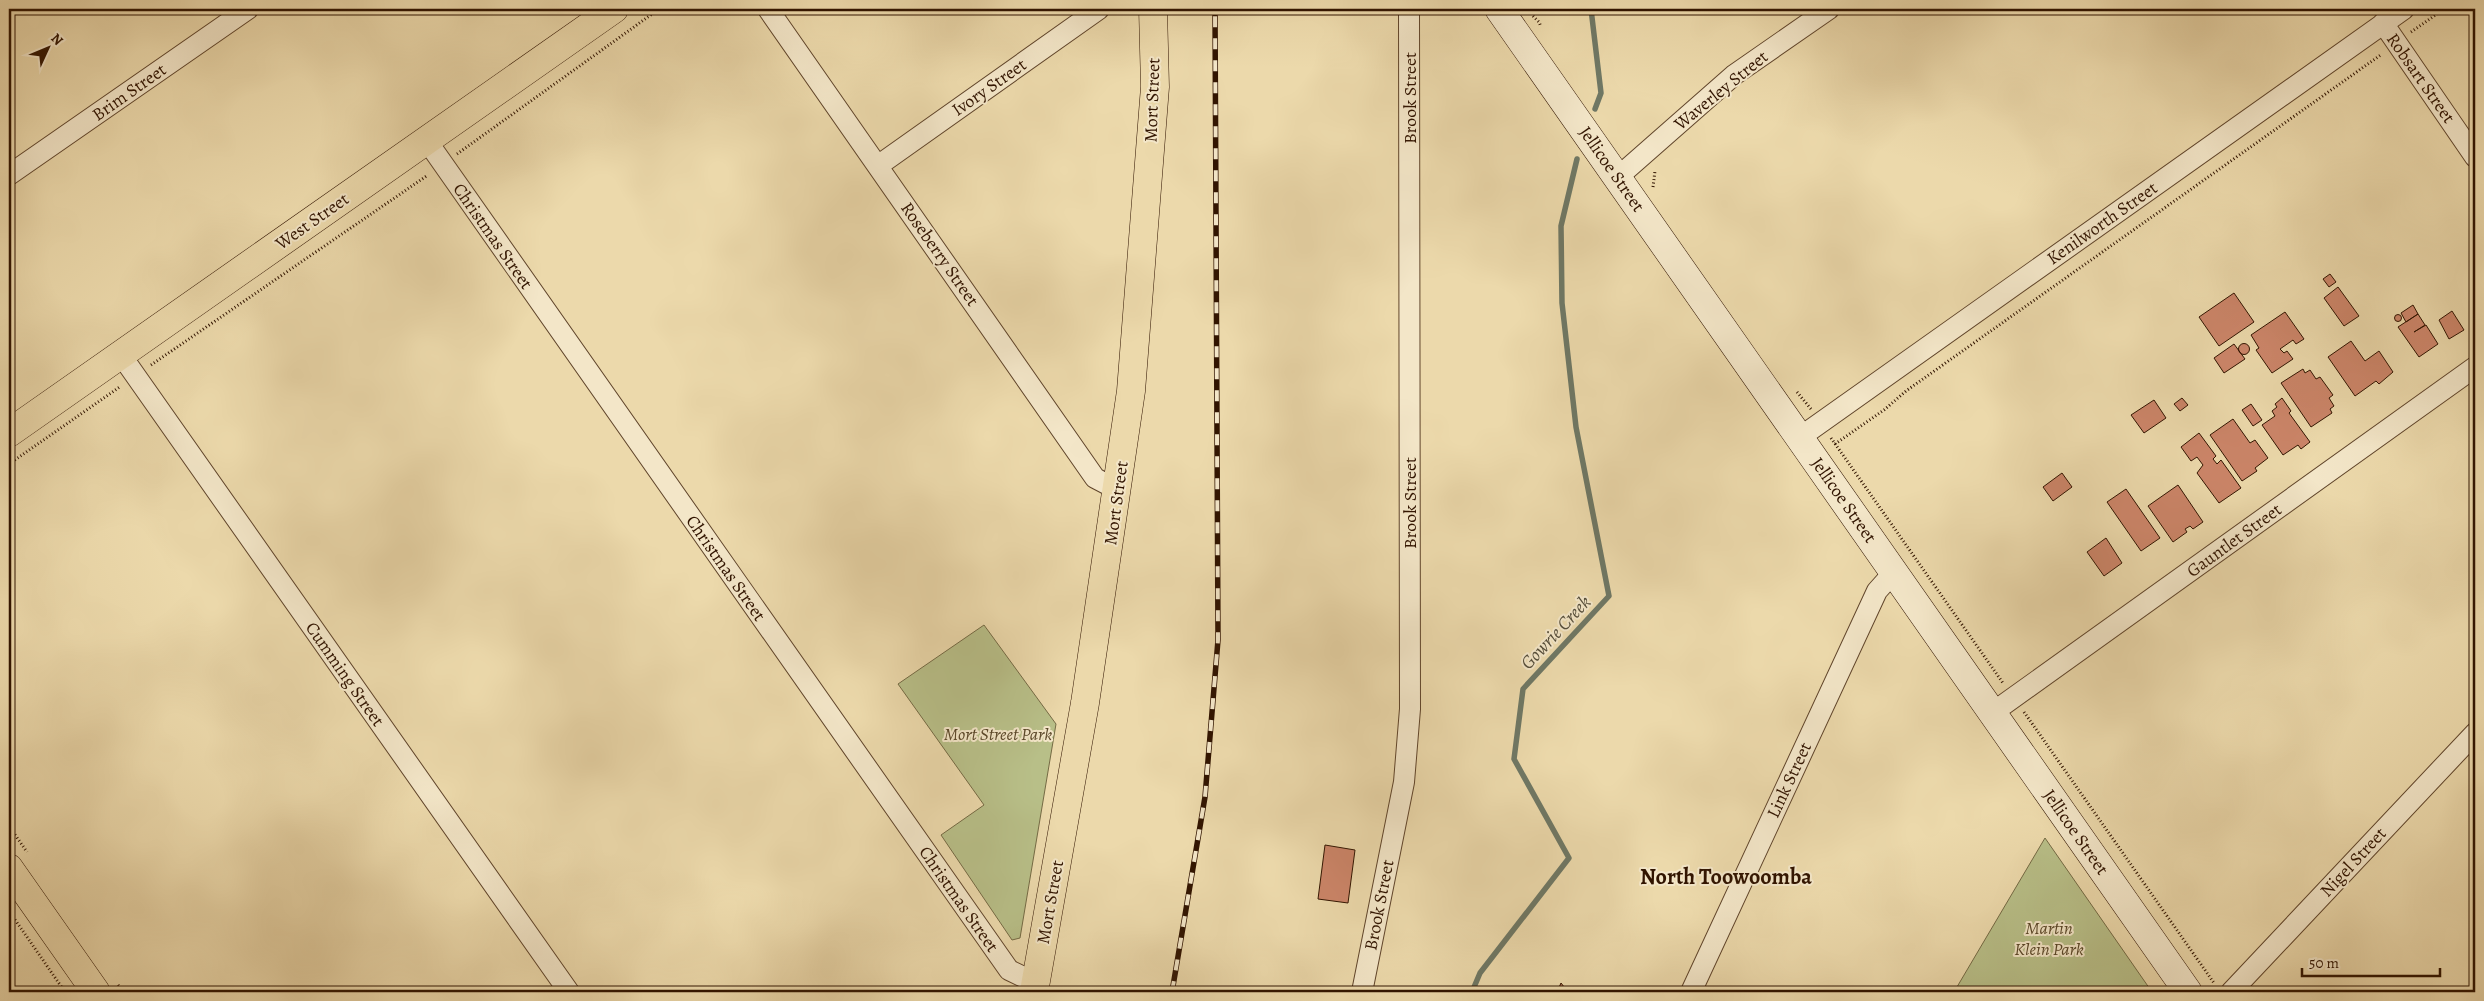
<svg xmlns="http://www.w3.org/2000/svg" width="2484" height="1001" viewBox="0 0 2484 1001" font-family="Alegreya,serif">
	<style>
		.green { fill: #b8bf88; stroke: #746a44 }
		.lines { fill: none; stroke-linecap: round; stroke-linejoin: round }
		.stream { stroke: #6f7865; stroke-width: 5.5 }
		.building { fill: #cc8569; stroke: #311400 }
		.minor-casing { stroke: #60452b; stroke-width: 22 }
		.secondary-casing { stroke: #311400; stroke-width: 29 }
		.primary-casing { stroke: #311400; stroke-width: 29 }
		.path { stroke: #311400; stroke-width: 3; stroke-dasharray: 1 2.5; stroke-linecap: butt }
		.minor { stroke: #f3e6c8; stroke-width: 20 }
		.secondary { stroke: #f3e6c8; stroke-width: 28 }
		.primary { stroke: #ecd9ab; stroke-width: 28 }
		.rail-casing { stroke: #311400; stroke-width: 5.5 }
		.rail { stroke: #f3e6c8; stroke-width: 4; stroke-dasharray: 11; stroke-linecap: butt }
		.labels { text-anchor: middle; stroke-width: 4; stroke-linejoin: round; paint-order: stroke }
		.street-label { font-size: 18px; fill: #311400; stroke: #f3e6c8 }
		.park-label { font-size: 18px; font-style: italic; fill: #5a4729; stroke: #f3e6c8 }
		.water-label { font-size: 19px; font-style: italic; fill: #554e3b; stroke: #f3e6c8 }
		.district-label { font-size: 22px; font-weight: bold; fill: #311400; stroke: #f3e6c8 }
	</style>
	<rect width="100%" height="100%" fill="#ecd9ab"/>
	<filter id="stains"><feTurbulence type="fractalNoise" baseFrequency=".004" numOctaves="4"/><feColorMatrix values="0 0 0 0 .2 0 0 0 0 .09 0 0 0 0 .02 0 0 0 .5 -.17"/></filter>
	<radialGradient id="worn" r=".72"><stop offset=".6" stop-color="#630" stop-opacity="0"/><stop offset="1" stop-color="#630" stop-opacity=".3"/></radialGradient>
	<path class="green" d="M984 625 1056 724 1020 938 1012 940 941 835 984 805 898 684Z
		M2045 838 2152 992H1954Z"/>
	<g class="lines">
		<path class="stream" d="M1591 9 1601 93 1595 109
			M1472 992 1480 973 1569 858 1514 759 1523 689 1609 596 1576 427 1562 303 1561 226 1577 159"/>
	</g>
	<path class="building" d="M2330 274 2336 282 2329 287 2323 279Z
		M2338 287 2359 316 2344 326 2324 298Z
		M2475 292V307L2470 300 2474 298 2472 294Z
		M2234 293 2254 322 2219 346 2199 317Z
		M2413 305 2418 314 2406 322 2401 313Z
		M2452 311 2464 330 2449 339 2439 320Z
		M2285 312 2304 339 2296 344 2293 340 2280 349 2284 353 2287 351 2293 359 2272 373 2256 350 2259 348 2251 335Z
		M2418 314 2425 325 2414 332 2426 325 2438 344 2419 357 2398 327Z
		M2394.5 318a3.5 3.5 0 1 1 7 0a3.5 3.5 0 1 1-7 0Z
		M2351 341 2365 361 2379 351 2393 372 2379 384 2376 381 2355 396 2328 357Z
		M2238.5 349a5.5 5.5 0 1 1 11 0a5.5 5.5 0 1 1-11 0Z
		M2234 344 2245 359 2224 373 2214 358Z
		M2303 369 2305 373 2310 370 2316 379 2320 377 2333 395 2329 398 2334 406 2330 409 2332 413 2311 427 2281 383Z
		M2182 398 2188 405 2180 411 2174 404Z
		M2282 398 2291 411 2289 413 2310 442 2301 449 2298 445 2283 455 2262 425 2275 416 2272 411 2277 407 2275 404Z
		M2154 400 2166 418 2144 433 2131 415Z
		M2251 404 2262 420 2253 426 2242 410Z
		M2233 419 2250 443 2255 440 2268 458 2255 468 2257 471 2242 481 2210 435Z
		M2199 433 2216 456 2213 459 2217 464 2221 460 2241 488 2219 503 2197 473 2203 465 2197 457 2191 461 2181 447Z
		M2062 473 2072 487 2053 501 2043 487Z
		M2178 485 2203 522 2193 529 2190 526 2185 529 2187 532 2173 542 2148 506Z
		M2126 489 2160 538 2141 551 2107 502Z
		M2106 538 2122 563 2104 576 2087 552Z
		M1325 845 1355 850 1348 903 1318 899Z
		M1561 983 1568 992H1557Z"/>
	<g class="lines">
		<defs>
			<path id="minor" d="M768 9 1095 478 1118 490
				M2383 23 2475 157
				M427 141 1009 970 1036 983
				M879 165 1099 9
				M9 175 248 9
				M1618 177 1734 75 1829 9
				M121 355 569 992
				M1799 438 2404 9
				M1992 713 2475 367
				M1362 992 1404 782 1410 709 1409 9
				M1691 992 1877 591 1894 572
				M2231 992 2475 733"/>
			<path id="secondary" d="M1499 9 2188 992"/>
			<path id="primary" d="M9 433 614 9
				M9 868 96 992
				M1034 992 1085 703 1131 391 1155 87 1153 9"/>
		</defs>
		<use href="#minor" class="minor-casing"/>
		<use href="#secondary" class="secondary-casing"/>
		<use href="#primary" class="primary-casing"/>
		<path class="path" d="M1533 16 1539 22 1541 27
			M2411 32 2444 9
			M457 154 659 9
			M1653 187 1655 171
			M151 365 428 175
			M1797 392 1811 409
			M1831 438 2003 683
			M1835 444 1884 410 1906 391 2382 54
			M9 464 121 386
			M2024 712 2214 983
			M9 826 27 852
			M9 911 65 992
			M118 985 124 992"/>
		<use href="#minor" class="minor"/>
		<use href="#secondary" class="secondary"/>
		<use href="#primary" class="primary"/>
		<defs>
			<path id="rail" d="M1172 992 1205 797 1218 640 1215 9"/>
		</defs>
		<use href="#rail" class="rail-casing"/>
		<use href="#rail" class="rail"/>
	</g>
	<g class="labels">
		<g class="street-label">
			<text transform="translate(2421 78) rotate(55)" y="6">Robsart Street</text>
			<text transform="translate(989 87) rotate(-35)" y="6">Ivory Street</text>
			<text transform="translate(1721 90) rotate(-39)" y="6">Waverley Street</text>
			<text transform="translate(129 92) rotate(-35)" y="6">Brim Street</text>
			<text transform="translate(1410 98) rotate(-90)" y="6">Brook Street</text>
			<text transform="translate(1152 100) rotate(-88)" y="6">Mort Street</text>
			<text transform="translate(1612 169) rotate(55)" y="6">Jellicoe Street</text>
			<text transform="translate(312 221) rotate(-35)" y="6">West Street</text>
			<text transform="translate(2102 223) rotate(-35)" y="6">Kenilworth Street</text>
			<text transform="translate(493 236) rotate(55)" y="6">Christmas Street</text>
			<text transform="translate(940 254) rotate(55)" y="6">Roseberry Street</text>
			<text transform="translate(1844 500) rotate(55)" y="6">Jellicoe Street</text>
			<text transform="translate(1116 503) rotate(-82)" y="6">Mort Street</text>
			<text transform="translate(1410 503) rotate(-90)" y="6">Brook Street</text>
			<text transform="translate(2234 540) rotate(-36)" y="6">Gauntlet Street</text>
			<text transform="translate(726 568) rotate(55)" y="6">Christmas Street</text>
			<text transform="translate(345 674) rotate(55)" y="6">Cumming Street</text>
			<text transform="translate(1789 780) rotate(-65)" y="6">Link Street</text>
			<text transform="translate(2076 832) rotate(55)" y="6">Jellicoe Street</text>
			<text transform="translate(2353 862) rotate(-47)" y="6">Nigel Street</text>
			<text transform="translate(959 899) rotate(55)" y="6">Christmas Street</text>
			<text transform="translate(1050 902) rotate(-80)" y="6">Mort Street</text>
			<text transform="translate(1379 905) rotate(-79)" y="6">Brook Street</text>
		</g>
		<g class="park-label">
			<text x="998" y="740">Mort Street Park</text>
			<text x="2049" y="934">Martin<tspan x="2049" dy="21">Klein Park</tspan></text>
		</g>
		<g class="water-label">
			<text transform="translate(1555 632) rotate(-47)" y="7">Gowrie Creek</text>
		</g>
		<g class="district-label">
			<text x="1726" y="884">North Toowoomba</text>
		</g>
	</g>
	<rect width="2484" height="1001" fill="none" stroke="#ecd9ab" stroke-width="30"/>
	<rect x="10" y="10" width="2464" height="981" fill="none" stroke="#311400" stroke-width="2.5"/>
	<rect x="15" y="15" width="2454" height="971" fill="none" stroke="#311400"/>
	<g transform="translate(48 48) rotate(46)" stroke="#f3e6c8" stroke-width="4" paint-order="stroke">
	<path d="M0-4L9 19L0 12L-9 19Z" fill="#311400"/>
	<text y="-8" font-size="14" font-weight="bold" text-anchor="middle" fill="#311400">N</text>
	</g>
	<path d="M2302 968v8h138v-8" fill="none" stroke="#311400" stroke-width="2.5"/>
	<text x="2309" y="968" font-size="15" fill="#311400" stroke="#f3e6c8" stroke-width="4" paint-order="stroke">50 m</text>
	<rect width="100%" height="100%" filter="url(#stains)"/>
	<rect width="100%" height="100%" fill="url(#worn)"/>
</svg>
